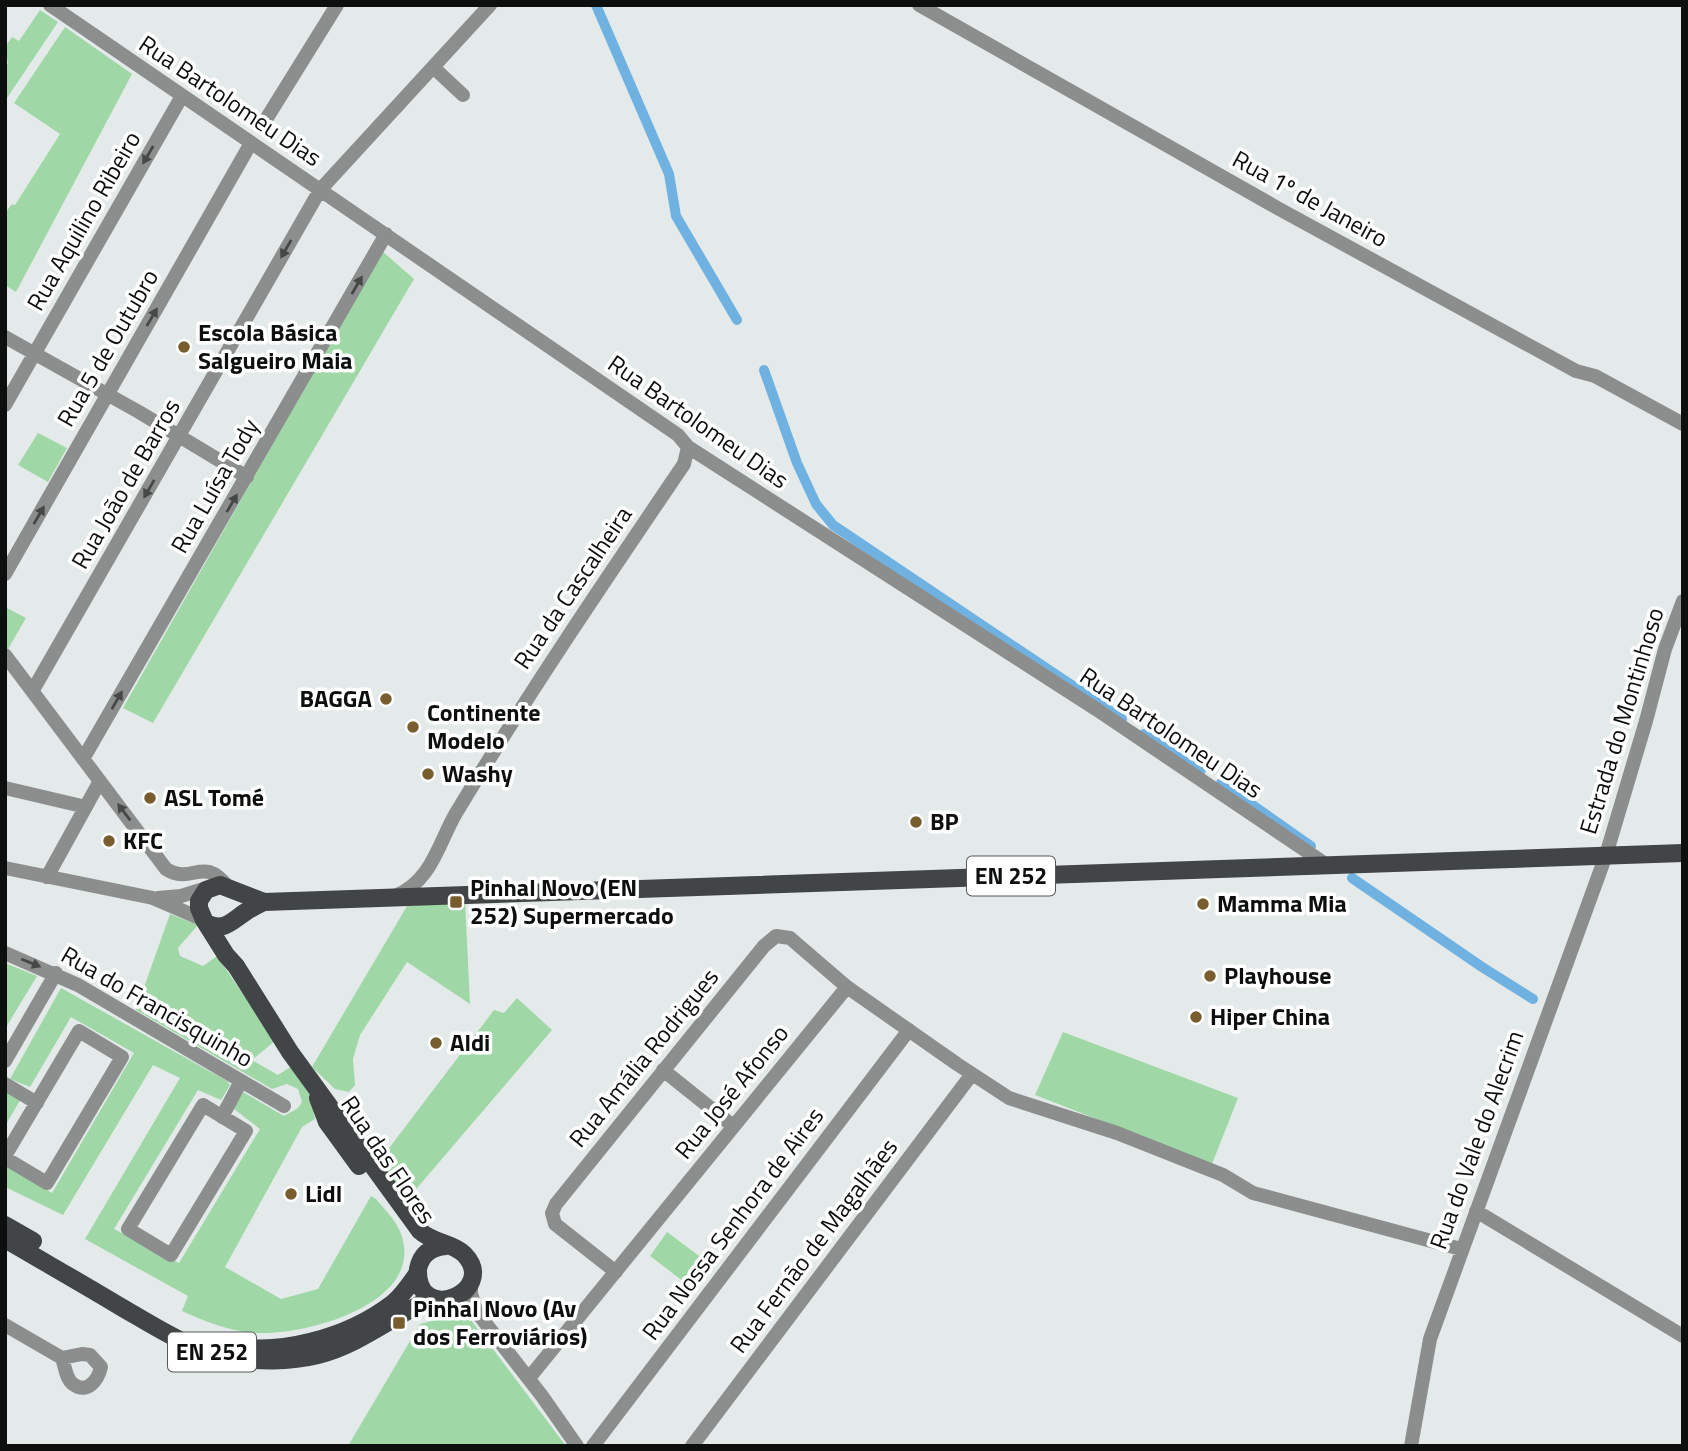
<svg xmlns="http://www.w3.org/2000/svg" width="1688" height="1451" viewBox="0 0 1688 1451" font-family="'Titillium Web',sans-serif">
	<style>
		.green { fill: #9fd8a6 }
		.lines { fill: none; stroke-linecap: round; stroke-linejoin: round }
		.canal { stroke: #6fb2e2; stroke-width: 10 }
		.minor { stroke: #8c8e8e; stroke-width: 14 }
		.major { stroke: #424546; stroke-width: 18 }
		.oneway { fill: #464848 }
		.poi-dot { fill: #785d2f; stroke: #fff; stroke-width: 2.5 }
		.labels { text-anchor: middle; stroke-width: 7; stroke-linejoin: round; paint-order: stroke }
		.shield { fill: #fff; stroke: #565757; stroke-width: 2 }
		.shield-label { font-size: 23px; font-weight: bold; fill: #0d0f0f }
		.street-label { font-size: 24px; fill: #0d0f0f; stroke: #fff }
		.poi-label { font-size: 24px; font-weight: bold; fill: #0d0f0f; stroke: #fff; text-anchor: start }
	</style>
	<rect width="100%" height="100%" fill="#e4eaea"/>
	<path class="green" d="M40 10 58 22 7 98 5 97V67L8 63 5 47 12 37 19 41Z
		M65 27 132 74 16 292 5 285V213L12 204 15 205 60 134 14 103Z
		M382 251 414 279 153 723 123 708Z
		M38 433 67 448 48 482 18 465Z
		M5 607 26 618 8 649 5 645Z
		M465 900 470 1004 407 962 360 1035 353 1059 355 1085 349 1092 335 1089 312 1067 407 906Z
		M170 914 198 925 178 948 180 956 203 966 217 956 275 1041 252 1060 278 1075 292 1066 309 1092 315 1119 302 1127 225 1267 281 1299 318 1289 371 1196 376 1199C384 1209 397 1221 401 1234 426 1303 307 1335 259 1333 230 1332 207 1322 182 1311L188 1296 85 1239 180 1078 153 1065 63 1215 5 1187V1164L52 1193 134 1053 71 1017 30 1087 10 1079 61 988 227 1081 230 1085 221 1100 198 1090 114 1229 179 1263 260 1129 234 1109V1105L243 1092 284 1116 298 1108 302 1102 298 1089 287 1084 272 1089 136 1010Z
		M5 963 37 976 5 1029Z
		M517 998 552 1030 406 1201 380 1160 494 1010 504 1013Z
		M1063 1032 1238 1098 1212 1164 1035 1095Z
		M5 1089 22 1097 5 1126Z
		M667 1232 714 1267 696 1291 650 1256Z
		M439 1319 471 1320 566 1446H348L420 1324Z"/>
	<g class="lines">
		<path class="canal" d="M596 5 669 174 676 216 737 320
			M764 370 797 463 816 504 833 525 1122 719
			M1144 734 1201 770
			M1221 783 1311 846
			M1352 878 1482 967 1533 999"/>
		<path class="minor" d="M50 5 678 435 688 447 1096 709 1327 865
			M919 5 1281 210 1576 371 1595 376 1683 424
			M433 67 463 95
			M265 121 337 5
			M5 337 139 412 247 477
			M5 405 182 96
			M5 574 251 143
			M5 655 166 869C193 886 202 854 228 887
			M33 690 320 190 490 5
			M83 759 386 234
			M5 788 86 807
			M5 868 153 898 204 920
			M47 877 100 781
			M395 896C432 881 438 844 456 813 528 694 606 579 684 464L688 447
			M158 898 181 896 210 887
			M5 953 78 985 284 1106
			M5 1061 56 973
			M663 1070 733 1126
			M5 1084 37 1103
			M203 1105 246 1131 171 1255 128 1229Z
			M222 1117 241 1081
			M5 1156 79 1031 122 1057 47 1183 5 1158
			M1476 1211 1683 1336
			M616 1272 555 1224 552 1213 556 1204 764 946 776 936 790 938 847 987 957 1064 1009 1098 1117 1133 1223 1175 1253 1193 1461 1249
			M471 1279V1293L476 1311 542 1396 577 1446
			M5 1325 62 1358 82 1354 90 1355 101 1367C98 1380 87 1395 73 1384 66 1379 65 1366 62 1358
			M529 1378 847 987
			M593 1446 909 1030
			M692 1446 972 1074
			M1411 1446 1430 1339 1606 855 1646 721 1665 649 1683 601"/>
		<path class="major" d="M208 924C224 931 231 922 244 913 250 909 257 905 264 902
			M318 1098 327 1122 359 1166
			M5 1225 33 1241
			M5 1239C44 1262 83 1284 121 1307 154 1326 190 1350 228 1357 256 1362 290 1362 318 1355 361 1344 394 1315 433 1298
			M446 1246C431 1247 421 1254 418 1269 416 1327 500 1291 464 1254 453 1243 433 1243 420 1231L290 1052 236 966 226 955 204 920 199 908V901L206 890 220 885 264 902 1683 853
			M221 1343C275 1359 349 1337 393 1303 403 1295 410 1284 417 1274"/>
	</g>
	<defs><path id="oneway-solid" d="M-6-.8H1V-3.2L6.5 0L1 3.2V.8H-6Z" transform="scale(1.75)"/></defs>
	<g class="oneway">
		<use href="#oneway-solid" transform="translate(148 155) rotate(120)"/>
		<use href="#oneway-solid" transform="translate(286 249) rotate(120)"/>
		<use href="#oneway-solid" transform="translate(357 285) rotate(-60)"/>
		<use href="#oneway-solid" transform="translate(152 317) rotate(-60)"/>
		<use href="#oneway-solid" transform="translate(149 489) rotate(120)"/>
		<use href="#oneway-solid" transform="translate(232 503) rotate(-60)"/>
		<use href="#oneway-solid" transform="translate(39 515) rotate(-60)"/>
		<use href="#oneway-solid" transform="translate(117 700) rotate(-60)"/>
		<use href="#oneway-solid" transform="translate(124 812) rotate(-127)"/>
		<use href="#oneway-solid" transform="translate(31 963) rotate(22)"/>
	</g>
	<g class="poi-dot">
		<circle cx="184" cy="347" r="7"/>
		<circle cx="386" cy="699" r="7"/>
		<circle cx="413" cy="727" r="7"/>
		<circle cx="428" cy="774" r="7"/>
		<circle cx="150" cy="798" r="7"/>
		<circle cx="916" cy="822" r="7"/>
		<circle cx="109" cy="841" r="7"/>
		<rect x="449" y="895" width="14" height="14" rx="3.5"/>
		<circle cx="1203" cy="904" r="7"/>
		<circle cx="1210" cy="976" r="7"/>
		<circle cx="1196" cy="1017" r="7"/>
		<circle cx="436" cy="1043" r="7"/>
		<circle cx="291" cy="1194" r="7"/>
		<rect x="392" y="1316" width="14" height="14" rx="3.5"/>
	</g>
	<g class="labels">
		<g class="shield">
			<rect x="967" y="856.5" width="88" height="39" rx="5"/>
			<rect x="168" y="1332.5" width="88" height="39" rx="5"/>
		</g>
		<g class="shield-label">
			<text x="1011" y="884">EN 252</text>
			<text x="212" y="1360">EN 252</text>
		</g>
		<g class="street-label">
			<text transform="translate(230 101) rotate(34)" y="8">Rua Bartolomeu Dias</text>
			<text transform="translate(1310 199) rotate(29)" y="8">Rua 1º de Janeiro</text>
			<text transform="translate(84 221) rotate(-60)" y="8">Rua Aquilino Ribeiro</text>
			<text transform="translate(108 348) rotate(-60)" y="8">Rua 5 de Outubro</text>
			<text transform="translate(698 422) rotate(35)" y="8">Rua Bartolomeu Dias</text>
			<text transform="translate(126 484) rotate(-60)" y="8">Rua João de Barros</text>
			<text transform="translate(215 486) rotate(-60)" y="8">Rua Luísa Tody</text>
			<text transform="translate(573 588) rotate(-56)" y="8">Rua da Cascalheira</text>
			<text transform="translate(1622 721) rotate(-73)" y="8">Estrada do Montinhoso</text>
			<text transform="translate(1171 733) rotate(34)" y="8">Rua Bartolomeu Dias</text>
			<text transform="translate(157 1007) rotate(30)" y="8">Rua do Francisquinho</text>
			<text transform="translate(644 1058) rotate(-51)" y="8">Rua Amália Rodrigues</text>
			<text transform="translate(732 1092) rotate(-51)" y="8">Rua José Afonso</text>
			<text transform="translate(1477 1140) rotate(-70)" y="8">Rua do Vale do Alecrim</text>
			<text transform="translate(388 1160) rotate(56)" y="8">Rua das Flores</text>
			<text transform="translate(733 1224) rotate(-53)" y="8">Rua Nossa Senhora de Aires</text>
			<text transform="translate(814 1246) rotate(-53)" y="8">Rua Fernão de Magalhães</text>
		</g>
		<g class="poi-label">
			<text x="198" y="341">Escola Básica<tspan x="198" dy="28">Salgueiro Maia</tspan></text>
			<text x="372" y="707" text-anchor="end">BAGGA</text>
			<text x="427" y="721">Continente<tspan x="427" dy="28">Modelo</tspan></text>
			<text x="442" y="782">Washy</text>
			<text x="164" y="806">ASL Tomé</text>
			<text x="930" y="830">BP</text>
			<text x="123" y="849">KFC</text>
			<text x="470" y="896">Pinhal Novo (EN<tspan x="470" dy="28">252) Supermercado</tspan></text>
			<text x="1217" y="912">Mamma Mia</text>
			<text x="1224" y="984">Playhouse</text>
			<text x="1210" y="1025">Hiper China</text>
			<text x="450" y="1051">Aldi</text>
			<text x="305" y="1202">Lidl</text>
			<text x="413" y="1317">Pinhal Novo (Av<tspan x="413" dy="28">dos Ferroviários)</tspan></text>
		</g>
	</g>
	<rect width="1688" height="1451" fill="none" stroke="#0d0f0f" stroke-width="14"/>
</svg>
